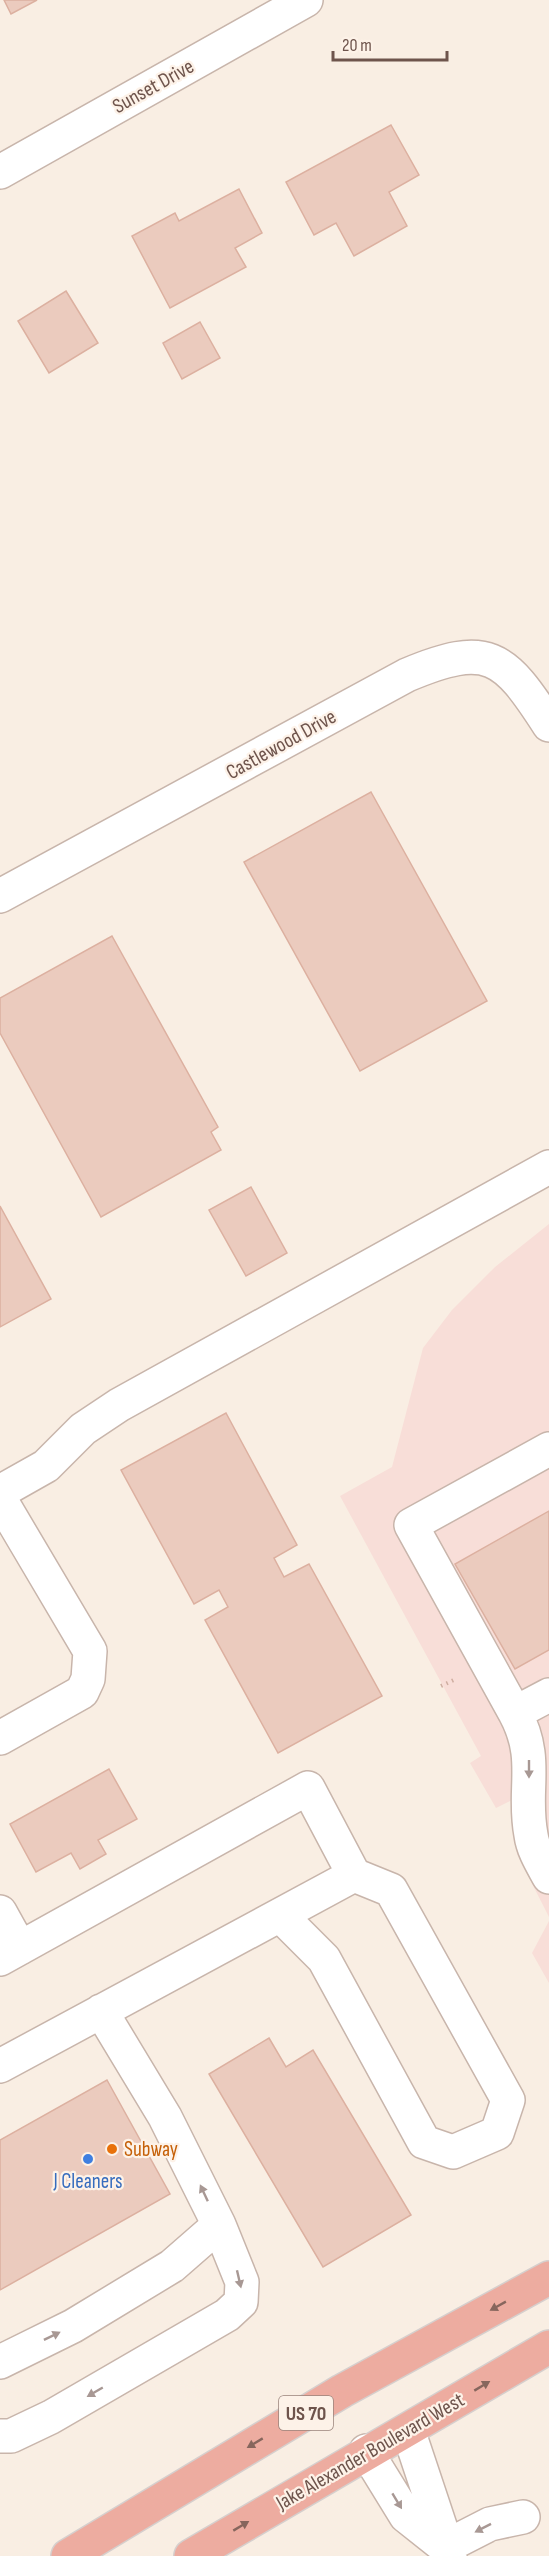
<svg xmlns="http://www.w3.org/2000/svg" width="549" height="2556" viewBox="0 0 549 2556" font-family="'Sofia Sans Condensed',sans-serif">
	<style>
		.commercial { fill: #f8ded8 }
		.building { fill: #ebcbbe; stroke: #dcb0a0; stroke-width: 1.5 }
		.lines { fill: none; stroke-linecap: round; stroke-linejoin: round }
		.minor-casing { stroke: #c8b5ab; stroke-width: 36 }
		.highway-casing { stroke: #d6cfcd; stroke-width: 36 }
		.path { stroke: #cfaea1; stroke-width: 4; stroke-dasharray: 1.5 4.5; stroke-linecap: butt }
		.minor { stroke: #fff; stroke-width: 33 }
		.highway { stroke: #edaca0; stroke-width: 33 }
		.oneway { fill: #a89894 }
		.oneway2 { fill: #87665d }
		.food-dot { fill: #e8710a; stroke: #fdf2e8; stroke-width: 2 }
		.shop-dot { fill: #3f7fe0; stroke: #fdf2e8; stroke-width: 2 }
		.labels { text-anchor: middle; stroke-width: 4.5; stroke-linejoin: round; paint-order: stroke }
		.shield { fill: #fdf2e8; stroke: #99837b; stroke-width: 1.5 }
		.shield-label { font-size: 20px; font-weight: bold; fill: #6e544c }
		.street-label { font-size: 21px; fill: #6e544c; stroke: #fdf2e8 }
		.food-label { font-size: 21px; fill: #c56008; stroke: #fdf2e8; text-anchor: start }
		.shop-label { font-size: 21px; fill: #366cbe; stroke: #fdf2e8 }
	</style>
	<rect width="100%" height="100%" fill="#f9eee3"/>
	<path class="commercial" d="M549 1224V1917L517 1854 514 1799 496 1808 470 1763 481 1756 340 1496 392 1467 423 1348 452 1310 495 1267Z
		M549 1921V1983L532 1953Z"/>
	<path class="building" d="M4 0H37L11 14Z
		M391 125 419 175 389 192 407 226 354 256 336 223 314 235 286 182Z
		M239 189 262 233 235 248 246 267 170 308 132 236 175 213 179 221Z
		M66 291 98 343 49 373 18 321Z
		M200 322 220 358 182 379 163 343Z
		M371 792 487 1001 360 1071 244 862Z
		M112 936 218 1127 211 1132 221 1150 101 1217 0 1033V998Z
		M251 1187 287 1253 246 1276 209 1210Z
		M0 1206 51 1299 0 1327Z
		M226 1413 297 1545 274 1558 284 1577 309 1564 382 1696 278 1753 205 1620 228 1607 219 1590 194 1604 121 1470Z
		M549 1511V1650L515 1669 455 1564Z
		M109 1769 137 1819 98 1840 106 1854 80 1869 71 1853 36 1872 10 1824Z
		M269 2038 286 2067 313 2050 411 2215 323 2267 209 2074Z
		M107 2080 170 2194 0 2290V2140Z"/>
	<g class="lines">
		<defs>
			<path id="minor" d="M0 172 306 0
				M0 896 407 675C488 641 504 655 549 725
				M549 1449 411 1525 515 1713 549 1695
				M0 1492 46 1466 83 1429 119 1405 549 1167
				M0 1499 90 1651 88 1679 82 1692 0 1738
				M515 1713C540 1759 522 1790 531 1835 533 1850 542 1864 549 1877
				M0 1912 20 1948
				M280 1915 324 1959 424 2142 453 2152 497 2133 508 2100 391 1890 354 1875
				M0 1959 308 1788 354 1875 0 2066
				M0 2362 73 2326 172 2266 219 2225 165 2117 101 2011
				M408 2430 450 2556
				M0 2436H11L51 2417 227 2315 241 2302 242 2282 219 2225
				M366 2451 406 2516 445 2547
				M445 2547 490 2524 523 2517"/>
			<path id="highway" d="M68 2556 342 2391 549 2278
				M191 2556 549 2347"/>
		</defs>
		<use href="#minor" class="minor-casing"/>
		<use href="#highway" class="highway-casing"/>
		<path class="path" d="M441 1686 456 1679"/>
		<use href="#minor" class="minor"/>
		<use href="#highway" class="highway"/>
	</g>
	<defs><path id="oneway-solid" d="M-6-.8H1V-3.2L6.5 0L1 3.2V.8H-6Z" transform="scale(1.5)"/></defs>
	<g class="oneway">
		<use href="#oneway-solid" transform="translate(529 1769) rotate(90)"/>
		<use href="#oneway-solid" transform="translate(204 2193) rotate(-115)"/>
		<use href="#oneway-solid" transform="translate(239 2279) rotate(77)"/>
		<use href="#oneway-solid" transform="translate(52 2336) rotate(-26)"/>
		<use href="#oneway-solid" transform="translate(95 2392) rotate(150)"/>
		<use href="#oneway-solid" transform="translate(397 2501) rotate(59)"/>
		<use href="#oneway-solid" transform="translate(483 2528) rotate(153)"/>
	</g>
	<g class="oneway2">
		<use href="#oneway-solid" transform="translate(498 2306) rotate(151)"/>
		<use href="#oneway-solid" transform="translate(482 2386) rotate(-31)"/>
		<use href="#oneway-solid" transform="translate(255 2443) rotate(149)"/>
		<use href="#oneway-solid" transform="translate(241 2526) rotate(-31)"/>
	</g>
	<circle class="food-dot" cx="112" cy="2149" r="6"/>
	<circle class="shop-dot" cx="88" cy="2159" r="6"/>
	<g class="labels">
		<rect class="shield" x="279" y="2396" width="54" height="34" rx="4.5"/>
		<g class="shield-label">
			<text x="306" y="2420">US 70</text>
		</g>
		<g class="street-label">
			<text transform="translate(153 86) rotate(-29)" y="7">Sunset Drive</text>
			<text transform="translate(281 744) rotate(-29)" y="7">Castlewood Drive</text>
			<text transform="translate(370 2451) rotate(-30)" y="7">Jake Alexander Boulevard West</text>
		</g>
		<g class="food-label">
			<text x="124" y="2156">Subway</text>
		</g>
		<g class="shop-label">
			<text x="88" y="2188">J Cleaners</text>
		</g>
	</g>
	<path d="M333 51v9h114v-9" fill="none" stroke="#6e544c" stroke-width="3"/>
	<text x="342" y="51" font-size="18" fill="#6e544c" stroke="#fdf2e8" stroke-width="4.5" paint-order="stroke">20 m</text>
</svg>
